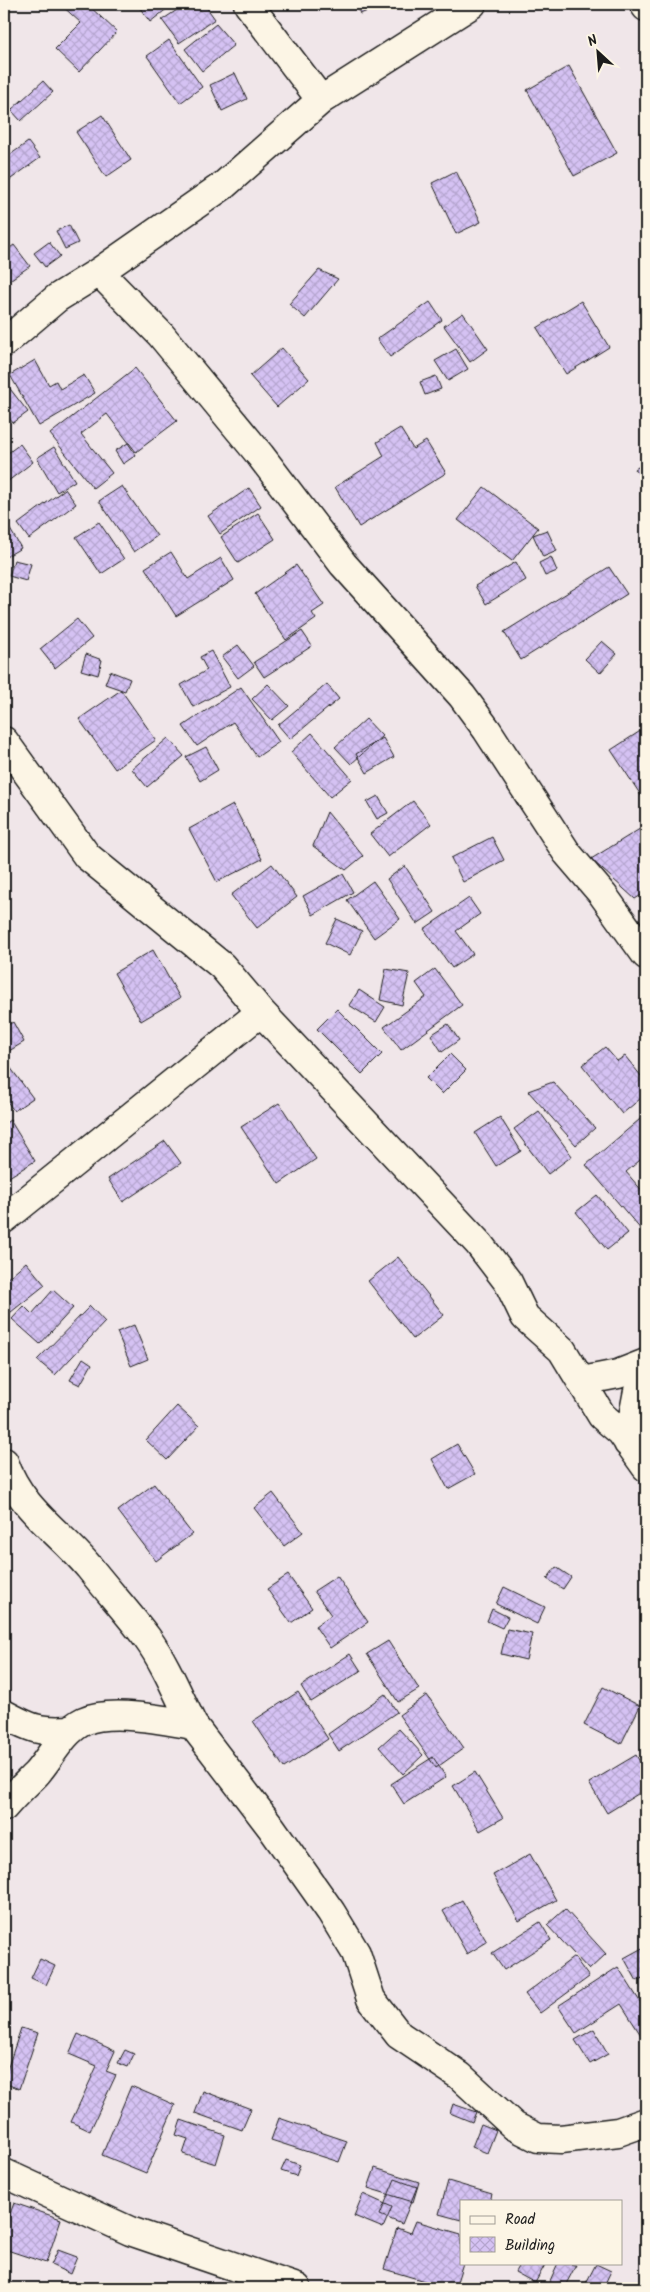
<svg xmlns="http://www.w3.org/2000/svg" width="650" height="2292" viewBox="0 0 650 2292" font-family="Kalam,sans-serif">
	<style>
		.building { fill: url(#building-cross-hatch); stroke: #1c1c1c }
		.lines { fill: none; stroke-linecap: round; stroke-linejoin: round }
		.minor-casing { stroke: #1c1c1c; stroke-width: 31 }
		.minor { stroke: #fcf5e5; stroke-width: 28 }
	</style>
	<defs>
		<pattern id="building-cross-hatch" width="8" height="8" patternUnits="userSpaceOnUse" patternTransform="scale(1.25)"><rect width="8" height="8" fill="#d5c2f3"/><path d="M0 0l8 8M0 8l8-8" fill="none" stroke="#b6a6d0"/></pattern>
	</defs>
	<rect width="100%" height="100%" fill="#f0e6e9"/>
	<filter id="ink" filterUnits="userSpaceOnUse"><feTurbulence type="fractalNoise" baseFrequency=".02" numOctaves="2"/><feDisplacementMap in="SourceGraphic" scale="10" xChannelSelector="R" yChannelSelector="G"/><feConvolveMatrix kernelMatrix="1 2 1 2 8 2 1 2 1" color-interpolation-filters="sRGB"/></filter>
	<g filter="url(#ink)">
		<path class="building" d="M60 4H87L117 32 79 72 55 49 81 23Z
			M137 4H173L150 22Z
			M186 4H204L215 19 179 43 162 20Z
			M356 4H373L375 8 360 14Z
			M216 24 234 45 202 71 185 49Z
			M169 40 202 87 180 103 147 56Z
			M569 66 617 153 574 176 527 90Z
			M235 73 247 99 222 111 210 85Z
			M43 81 53 92 21 121 11 110Z
			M102 115 131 160 106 177 76 132Z
			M28 142 40 158 4 184V159Z
			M456 171 481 222 456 234 432 183Z
			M69 225 78 243 65 249 56 231Z
			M49 242 60 256 45 267 34 253Z
			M14 245 30 266 4 284V252Z
			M319 270 338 279 305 318 289 304Z
			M581 301 609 347 566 374 537 328Z
			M430 302 442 320 390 357 377 339Z
			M463 313 488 349 470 362 444 326Z
			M282 348 309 379 277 407 250 376Z
			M456 349 468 369 448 381 435 361Z
			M35 360 49 385 56 381 60 389 84 375 95 393 39 426 10 375Z
			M135 368 177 421 136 452 107 414 81 434 112 473 93 488 50 434Z
			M436 376 441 389 425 395 420 382Z
			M4 381 28 412 13 423 4 412Z
			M400 428 413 449 426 441 446 473 359 527 335 487 384 456 377 442Z
			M128 443 136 455 123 464 115 451Z
			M20 444 33 462 7 482 4 478V456Z
			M54 447 75 481 57 492 37 458Z
			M646 462V485L635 469Z
			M122 486 157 536 134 552 99 501Z
			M484 487 538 528 512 561 458 520Z
			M249 488 261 506 220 534 208 516Z
			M65 489 76 504 29 539 18 524Z
			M258 513 275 539 238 563 221 537Z
			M4 519 21 548 4 558Z
			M99 522 124 559 101 574 76 537Z
			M547 530 557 551 543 557 533 535Z
			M171 552 188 579 221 558 234 580 176 616 145 568Z
			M551 557 557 571 545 576 539 563Z
			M14 560 31 564 26 581 9 576Z
			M516 562 526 580 486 604 475 586Z
			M296 565 324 605 312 613 316 619 286 640 255 594Z
			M609 567 627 594 521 660 504 632Z
			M77 619 92 638 55 668 40 649Z
			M302 631 312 646 264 677 254 662Z
			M602 641 617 654 600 673 585 659Z
			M238 645 254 666 238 678 222 657Z
			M646 645V667L640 658Z
			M211 651 230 687 193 707 181 685 207 670 200 657Z
			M86 654 102 660 98 675 81 670Z
			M110 671 130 679 125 691 105 684Z
			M268 684 289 706 272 720 252 699Z
			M327 684 339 699 290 739 278 725Z
			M241 687 279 742 257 757 233 722 197 746 183 726Z
			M121 690 156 740 115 769 79 719Z
			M366 719 382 736 351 764 335 747Z
			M645 728 646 730V803L611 750Z
			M312 733 352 779 330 797 291 752Z
			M168 738 184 756 147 787 132 769Z
			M383 738 394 757 367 773 356 754Z
			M206 747 218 770 200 781 186 757Z
			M378 796 388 813 377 819 367 802Z
			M413 801 431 824 388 857 370 834Z
			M233 805 262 859 217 882 189 829Z
			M327 812 363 856 346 870 313 846Z
			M643 827 646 831V892L635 899 591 859Z
			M492 837 504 860 463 882 451 858Z
			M272 864 297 897 257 928 231 895Z
			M405 866 435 912 417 924 387 879Z
			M343 874 353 892 313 915 303 896Z
			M373 881 400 919 374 938 347 900Z
			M469 898 480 914 456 931 473 954 452 968 424 929Z
			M337 919 362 931 350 955 325 943Z
			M153 950 180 998 141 1021 114 973Z
			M386 969 409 973 402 1005 380 1000Z
			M435 969 462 1005 401 1050 384 1027 426 997 416 983Z
			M359 990 385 1007 376 1022 349 1005Z
			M337 1009 382 1054 362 1074 317 1029Z
			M13 1022 24 1042 4 1054V1027Z
			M448 1024 459 1040 442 1052 431 1035Z
			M605 1047 617 1061 625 1056 646 1082V1094L622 1114 582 1065Z
			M450 1054 466 1070 442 1094 426 1078Z
			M7 1063 33 1098 14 1111 4 1097V1065Z
			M553 1082 595 1128 576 1145 528 1091Z
			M279 1103 316 1159 279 1184 241 1127Z
			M539 1111 572 1156 548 1174 514 1129Z
			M646 1114V1155L626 1172 644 1193 646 1191V1229L643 1232 586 1165Z
			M500 1117 521 1151 496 1166 475 1133Z
			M10 1120 35 1161 4 1180V1124Z
			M165 1141 181 1163 123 1202 108 1179Z
			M597 1195 628 1233 607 1250 576 1212Z
			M398 1257 444 1315 413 1339 368 1281Z
			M26 1262 45 1285 6 1316 4 1313V1281Z
			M53 1290 73 1308 40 1344 12 1319 24 1306 32 1314Z
			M90 1306 105 1322 55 1375 37 1360Z
			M134 1325 148 1359 131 1366 117 1332Z
			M83 1358 92 1364 80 1385 70 1380Z
			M177 1406 199 1426 167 1460 146 1440Z
			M457 1444 475 1474 448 1489 432 1459Z
			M154 1484 192 1534 156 1561 118 1511Z
			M273 1493 303 1532 284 1546 254 1508Z
			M556 1567 571 1577 563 1589 547 1579Z
			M288 1575 312 1608 291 1623 267 1589Z
			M337 1576 368 1622 330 1648 315 1626 331 1615 314 1591Z
			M504 1587 545 1607 537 1624 496 1604Z
			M492 1609 508 1617 502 1628 487 1621Z
			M507 1629 532 1634 526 1660 501 1654Z
			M388 1641 419 1689 398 1702 367 1654Z
			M350 1654 361 1671 311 1702 301 1686Z
			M603 1687 640 1706 621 1744 584 1725Z
			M298 1692 328 1739 284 1768 253 1721Z
			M385 1694 397 1712 339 1751 328 1734Z
			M427 1695 464 1748 436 1768 399 1715Z
			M399 1729 423 1755 403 1774 379 1747Z
			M636 1755 646 1772V1789L607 1813 589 1783Z
			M433 1757 446 1777 404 1804 391 1784Z
			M475 1772 503 1818 480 1831 453 1786Z
			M530 1854 556 1900 519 1921 493 1875Z
			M462 1900 487 1942 467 1954 443 1911Z
			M565 1909 606 1954 589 1970 547 1925Z
			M540 1922 551 1940 504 1970 492 1953Z
			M646 1946V1976L637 1981 624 1958Z
			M574 1957 589 1977 540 2013 525 1994Z
			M40 1959 55 1966 46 1985 31 1978Z
			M618 1967 646 2011V2043L621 2004 576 2033 558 2006Z
			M21 2028 38 2033 19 2089 4 2083V2079Z
			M594 2029 608 2054 590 2064 575 2040Z
			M78 2034 115 2051 106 2071 116 2075 90 2131 71 2122 97 2066 69 2054Z
			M125 2050 134 2054 128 2067 118 2063Z
			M131 2086 175 2105 146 2173 102 2155Z
			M203 2091 251 2109 242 2130 195 2113Z
			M453 2104 476 2112 472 2122 450 2113Z
			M279 2118 347 2141 339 2162 271 2140Z
			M181 2120 225 2135 216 2164 183 2154 188 2139 176 2135Z
			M481 2124 496 2130 487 2153 472 2147Z
			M286 2160 300 2165 296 2176 281 2171Z
			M375 2168 419 2182 413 2202 368 2188Z
			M395 2179 417 2187 402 2224 380 2215Z
			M448 2181 492 2194 490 2201H461V2220L439 2214Z
			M363 2194 392 2207 383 2228 354 2216Z
			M14 2203 61 2219 46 2263 4 2249V2230Z
			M416 2221 461 2234V2263H463L455 2288H448L384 2269 397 2228 411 2233Z
			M58 2250 77 2257 70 2274 51 2265Z
			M520 2263H546L535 2283 515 2272Z
			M558 2263 576 2265 564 2288 549 2283Z
			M596 2264 611 2271 603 2288H592L585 2285Z"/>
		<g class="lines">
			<defs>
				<path id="minor" d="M248 4 321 100
					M644 4 646 7
					M99 272 161 335 260 455 343 564 462 696 487 730 567 853 603 895 646 955
					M4 343 57 298 99 272 224 185 321 100 472 4
					M4 741 87 856 222 966 261 1012 479 1244 508 1282 525 1317 562 1350 602 1416 621 1432 646 1467
					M4 1219 261 1012
					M582 1381 618 1374 646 1363
					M628 1443 638 1391 646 1377
					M4 1462C21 1510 58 1530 89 1567 108 1591 129 1614 147 1638 166 1664 179 1697 193 1725
					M4 1714C32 1729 39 1732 71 1730
					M4 1807C14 1795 25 1785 36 1774 51 1757 63 1731 84 1721 110 1709 166 1720 193 1725L271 1827 331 1912 356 1953 371 1999 399 2035 460 2076 514 2126 538 2138 561 2139 618 2132 646 2122
					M4 2173 130 2231 297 2288"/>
			</defs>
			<use href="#minor" class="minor-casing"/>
			<use href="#minor" class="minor"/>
		</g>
	</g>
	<rect width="650" height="2292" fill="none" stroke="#fcf5e5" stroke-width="20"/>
	<rect x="10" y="10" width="630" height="2272" fill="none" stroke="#1c1c1c" stroke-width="2" filter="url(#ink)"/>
	<rect x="460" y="2200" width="162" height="65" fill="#fcf5e5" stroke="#a29e95"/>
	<rect x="470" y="2216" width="25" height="8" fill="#fcf5e5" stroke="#a29e95"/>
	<text x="505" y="2224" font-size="15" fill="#1c1c1c">Road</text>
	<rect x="470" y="2237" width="25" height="15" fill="url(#building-cross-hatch)" stroke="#a29e95"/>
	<text x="505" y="2250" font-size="15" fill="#1c1c1c">Building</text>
	<g transform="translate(598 52) rotate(334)" stroke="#fcf5e5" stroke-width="4" paint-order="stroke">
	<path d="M0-4L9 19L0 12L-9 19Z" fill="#1c1c1c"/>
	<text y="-8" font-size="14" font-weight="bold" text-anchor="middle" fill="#1c1c1c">N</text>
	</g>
</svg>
